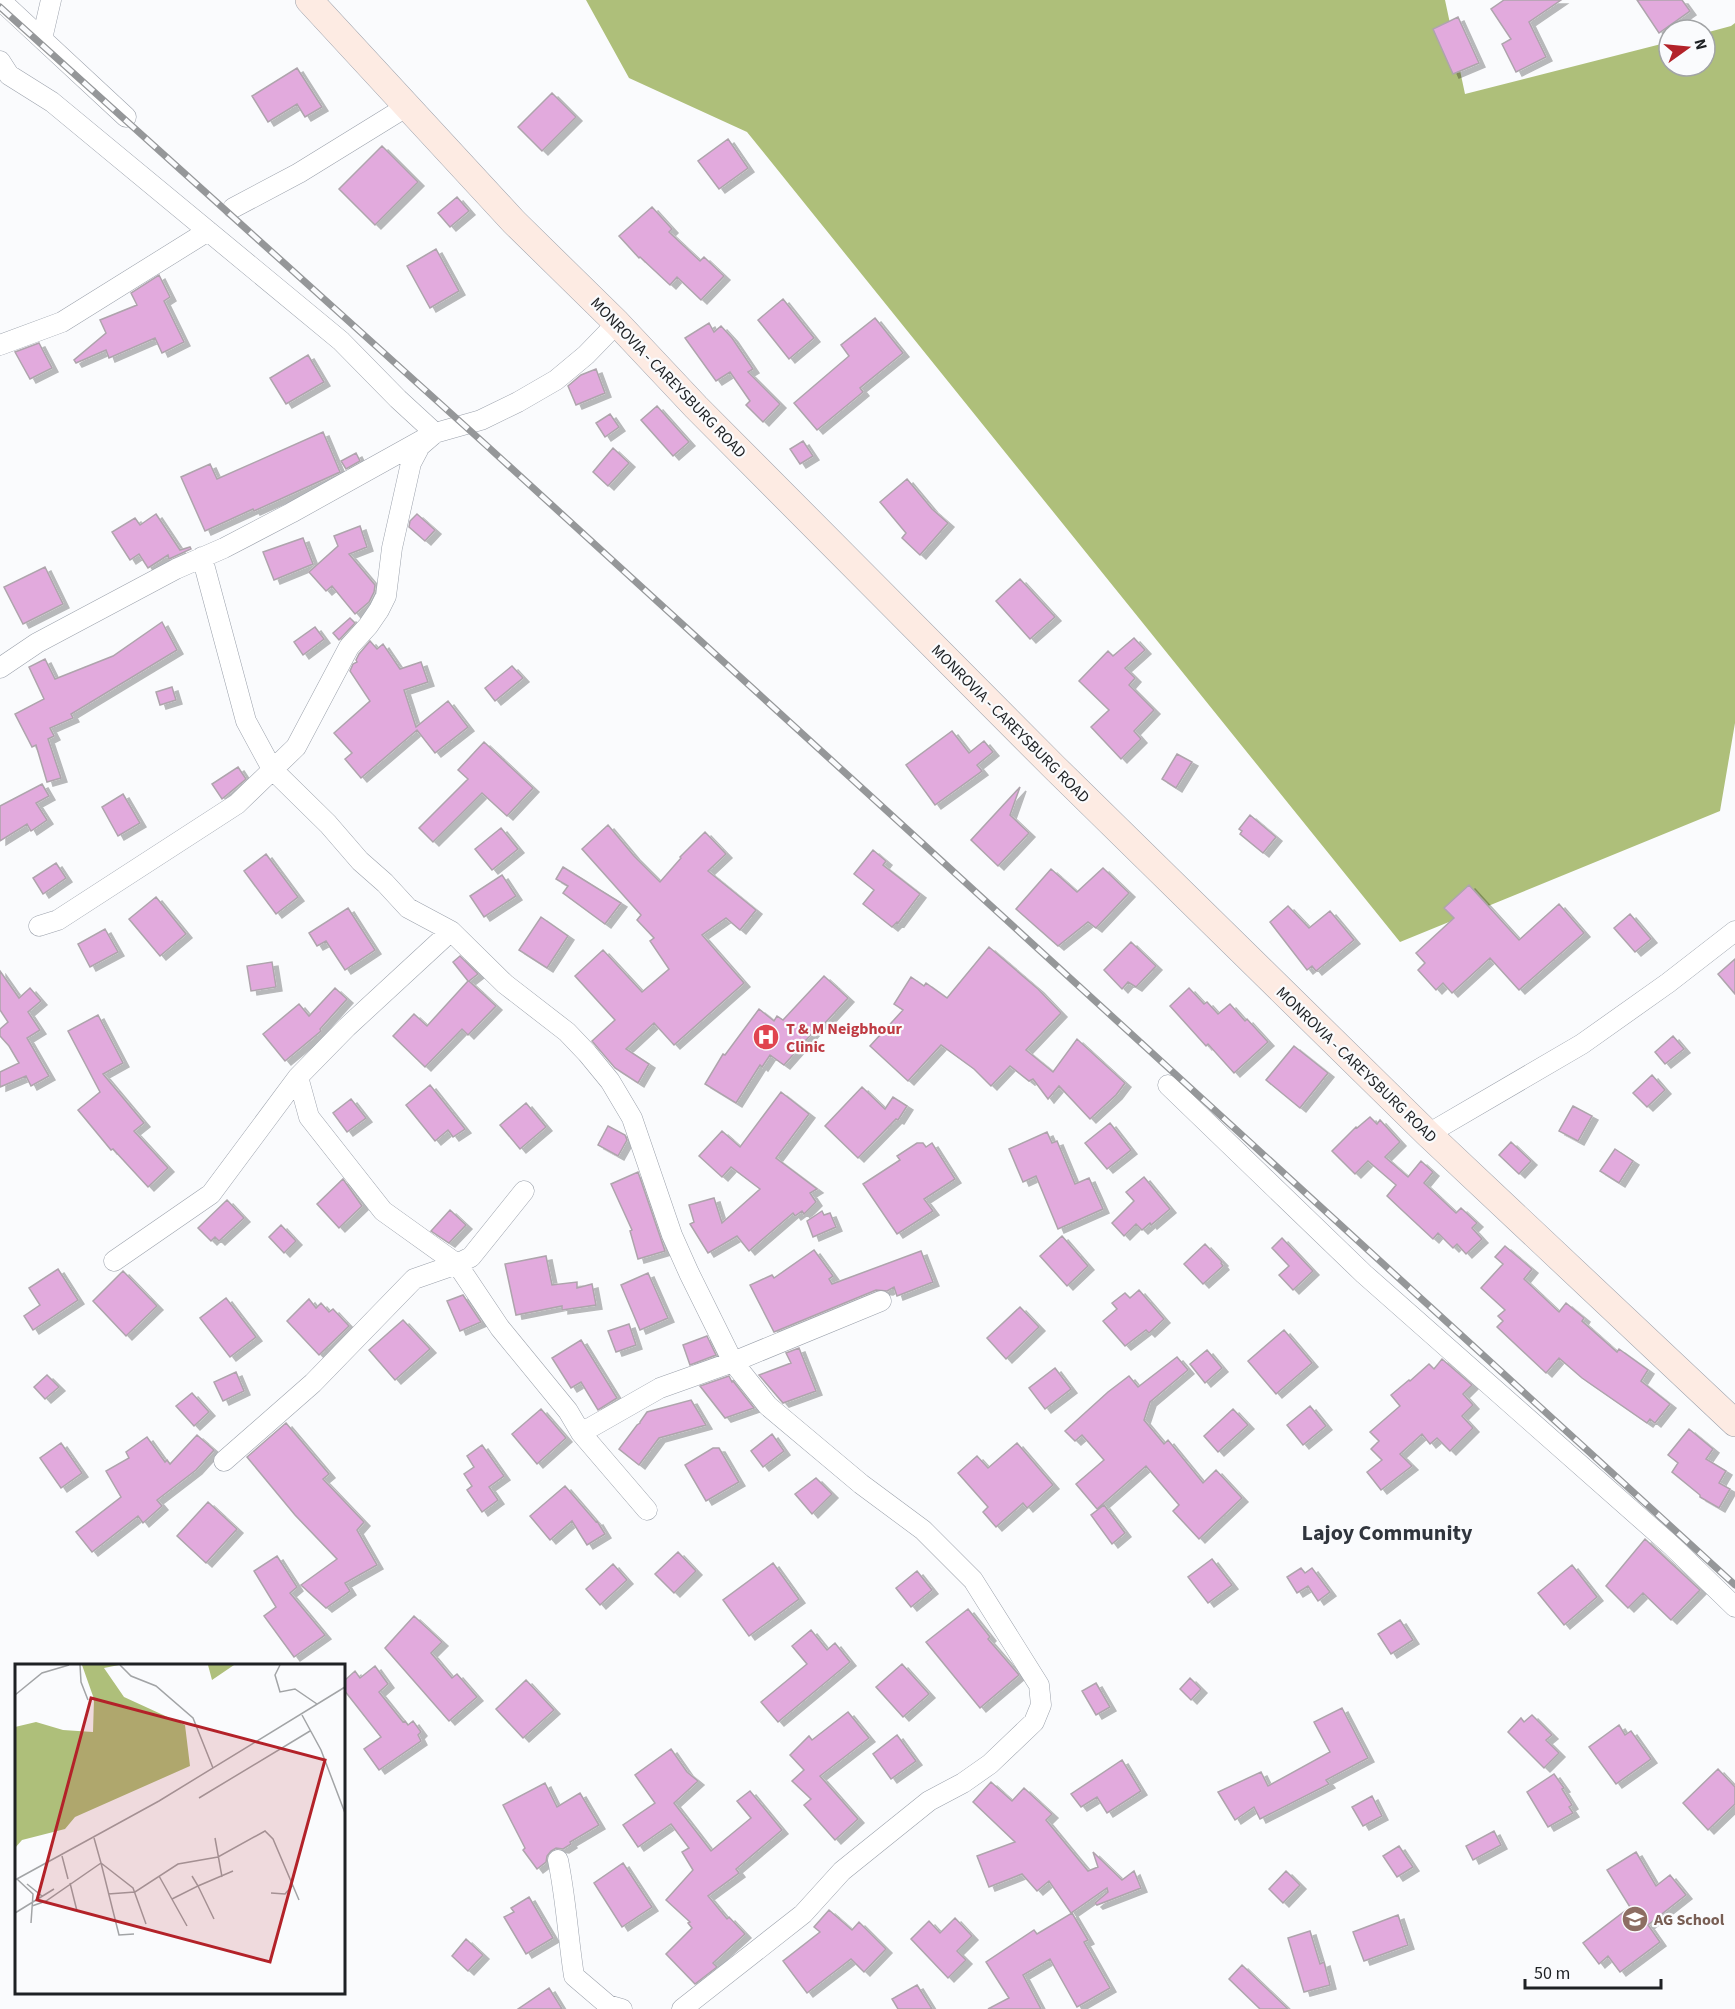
<svg xmlns="http://www.w3.org/2000/svg" width="1735" height="2009" viewBox="0 0 1735 2009" font-family="'Source Sans 3',sans-serif">
	<style>
		.forest { fill: #aebf7a }
		.building { fill: #e2aadd; stroke: #aea4ac; stroke-width: 1.5; filter: url(#shadow) }
		.lines { fill: none; stroke-linecap: round; stroke-linejoin: round }
		.street-casing { stroke: #9ba1ab; stroke-width: 21 }
		.secondary-casing { stroke: #9ba1ab; stroke-width: 28 }
		.street { stroke: #fff; stroke-width: 20 }
		.secondary { stroke: #fdebe3; stroke-width: 27 }
		.rail-casing { stroke: #959799; stroke-width: 7 }
		.rail { stroke: #fafbfd; stroke-width: 4.5; stroke-dasharray: 14; stroke-linecap: butt }
		.labels { text-anchor: middle; stroke-width: 4.5; stroke-linejoin: round; paint-order: stroke }
		.street-label { font-size: 16px; fill: #1e2124; stroke: #fafbfd }
		.health-label { font-size: 16px; font-weight: bold; fill: #be3a42; stroke: #fafbfd; text-anchor: start }
		.education-label { font-size: 16px; font-weight: bold; fill: #785e54; stroke: #fafbfd; text-anchor: start }
		.district-label { font-size: 22px; font-weight: bold; fill: #30353d; stroke: #fafbfd }
		.inset-road { fill: none; stroke: #a2a4a6; stroke-width: 1.5 }
		.view { fill: #b32229; fill-opacity: 0.15; stroke: #b32229; stroke-width: 3 }
		.inset-edge { fill: none; stroke: #1e2124; stroke-width: 3 }
	</style>
	<defs>
		<filter id="shadow"><feDropShadow dx="6" dy="4" stdDeviation="0" flood-color="#0004"/></filter>
	</defs>
	<rect width="100%" height="100%" fill="#fafbfd"/>
	<path class="forest" d="M586 0H1445L1465 94 1669 42V66H1705V33L1731 26 1735 23V723L1720 811 1400 942 747 132 629 78Z"/>
	<path class="building" d="M1504 0H1561L1529 22 1546 57 1516 72 1502 44 1511 39 1491 9Z
		M1637 0H1682L1690 11 1659 33Z
		M1458 17 1479 63 1453 74 1433 29Z
		M297 68 322 107 305 117 297 104 268 122 252 96Z
		M552 93 576 117 542 151 518 127Z
		M728 139 748 168 719 189 698 161Z
		M382 146 418 182 375 225 339 189Z
		M457 197 469 211 450 227 438 213Z
		M652 207 672 229 669 232 700 261 704 257 724 276 701 300 677 277 670 285 640 257 639 258 619 236Z
		M436 249 459 291 430 308 407 266Z
		M159 275 170 297 164 301 184 342 162 353 155 338 109 358 106 350 76 363 74 360 106 333 100 320 137 305 131 293Z
		M783 299 814 338 789 359 758 320Z
		M875 318 903 353 860 388 863 392 817 430 794 403 849 356 841 345Z
		M709 323 714 332 721 326 732 338 753 369 748 372 780 404 763 422 746 405 750 401 730 372 716 381 685 338Z
		M39 343 52 368 30 379 15 352Z
		M308 355 324 382 286 404 270 378Z
		M596 369 605 393 576 405 568 386 581 375Z
		M657 406 689 442 673 456 641 420Z
		M610 414 619 427 605 437 596 423Z
		M323 432 340 472 254 511 253 509 205 531 181 477 210 464 217 479Z
		M803 441 813 456 800 464 790 449Z
		M613 448 629 463 608 486 593 472Z
		M356 453 360 461 346 469 341 461Z
		M907 479 932 509 948 523 920 555 902 538 906 533 880 502Z
		M156 514 180 550 190 547 191 549 169 559 168 555 148 568 139 554 130 560 112 532 135 518 140 525Z
		M417 514 435 530 425 541 409 527 410 521Z
		M360 526 367 547 349 554 375 585 374 592 369 602 355 614 332 586 326 591 309 572 338 546 334 536Z
		M303 538 313 564 274 580 263 552Z
		M45 567 63 604 23 624 4 587Z
		M1020 579 1055 617 1030 639 996 601Z
		M350 618 355 623 339 640 333 633Z
		M162 622 177 650 71 714 73 718 50 728 54 736 48 739 61 778 47 782 36 745 32 747 15 714 44 699 29 667 45 659 55 679 113 656Z
		M315 627 324 639 303 655 294 642Z
		M1134 638 1145 650 1125 668 1135 678 1129 685 1154 710 1134 731 1141 739 1121 759 1091 727 1109 710 1079 681 1108 651 1113 656Z
		M370 641 377 649 383 644 400 669 421 662 428 682 404 690 416 727 448 701 468 727 435 753 417 730 361 778 345 759 352 753 334 733 370 701 350 671 353 664 357 662 356 660 359 654Z
		M512 666 523 678 495 701 485 688Z
		M172 687 176 700 160 705 156 692Z
		M952 731 969 753 984 741 993 752 977 765 982 771 935 805 906 765Z
		M484 742 533 788 507 816 482 793 433 842 419 828 468 779 458 770Z
		M1177 754 1192 762 1176 788 1162 779Z
		M238 767 246 779 222 799 212 784Z
		M42 784 49 796 36 803 47 820 31 831 27 824 0 841V806Z
		M1020 787 1010 815 1029 833 998 866 971 840Z
		M123 794 140 823 118 836 102 807Z
		M1250 815 1276 837 1263 853 1240 834 1242 831 1239 829Z
		M608 825 634 856 660 882 681 858 680 857 705 832 726 854 708 871 756 910 740 930 726 918 702 935 744 983 674 1045 654 1023 626 1049 649 1064 638 1083 615 1068 592 1041 615 1020 575 976 603 950 642 992 669 969 650 941 654 938 637 920 641 915 582 849Z
		M501 828 518 849 492 870 475 849Z
		M873 850 886 861 883 865 920 894 898 923 897 922 892 927 863 904 874 890 854 874Z
		M266 854 298 897 276 914 244 871Z
		M56 863 66 878 43 894 33 878Z
		M563 867 621 903 605 924 563 893 568 886 556 879Z
		M1103 868 1129 893 1096 928 1088 922 1058 946 1016 909 1051 869 1077 892Z
		M502 875 516 896 484 917 470 896Z
		M1469 885 1519 940 1559 904 1584 933 1519 990 1490 958 1452 993 1443 983 1436 990 1418 970 1425 963 1416 953 1454 918 1444 908Z
		M156 897 186 934 160 956 129 919Z
		M1288 906 1309 928 1330 911 1354 940 1316 971 1312 966 1307 970 1270 922Z
		M348 908 375 950 345 970 326 941 317 946 309 933Z
		M1630 914 1651 939 1635 952 1614 928Z
		M541 917 568 936 547 968 519 950Z
		M105 929 118 952 90 967 78 944Z
		M1131 942 1156 966 1136 987 1128 982 1122 989 1104 970Z
		M989 947 1038 989 1061 1013 1026 1050 1053 1072 1077 1039 1125 1083 1116 1095 1090 1119 1059 1086 1048 1099 1033 1079 1029 1081 1010 1066 991 1086 974 1069 941 1045 908 1081 870 1046 903 1010 894 1004 911 977 924 986 926 983 947 998Z
		M460 956 478 974 469 981 496 1006 468 1035 462 1029 425 1067 393 1036 414 1014 427 1026 468 981 453 962Z
		M1735 959V994L1718 974Z
		M272 962 276 987 251 991 247 966Z
		M0 971 19 998 30 988 41 1001 28 1012 40 1030 27 1038 49 1076 31 1086 26 1076 0 1087V1072L19 1063 9 1046 0 1036V1029L8 1022 0 1010Z
		M824 976 848 998 824 1024 822 1022 784 1065 770 1055 762 1067 760 1065 736 1103 705 1084 723 1054 725 1055 759 1009 774 1021 777 1016 783 1020Z
		M335 988 347 999 320 1029 321 1031 285 1061 263 1034 299 1004 309 1016Z
		M1189 988 1204 1004 1207 1002 1218 1014 1230 1004 1245 1021 1247 1019 1268 1042 1234 1073 1208 1044 1206 1046 1170 1006Z
		M98 1015 123 1063 103 1074 144 1123 134 1131 168 1168 148 1187 113 1149 111 1150 78 1110 100 1092 68 1031Z
		M1673 1036 1684 1049 1665 1064 1655 1052Z
		M1294 1046 1328 1073 1300 1108 1266 1080Z
		M1652 1075 1665 1090 1647 1107 1633 1093Z
		M430 1085 465 1129 453 1137 448 1130 435 1141 406 1105Z
		M862 1087 885 1109 893 1097 907 1106 898 1120 896 1119 858 1158 825 1126Z
		M781 1092 809 1114 776 1158 817 1189 810 1193 816 1202 804 1214 802 1211 795 1216 793 1213 749 1251 737 1236 708 1253 690 1224 694 1222 689 1205 714 1198 722 1223 760 1189 731 1167 722 1177 699 1156 722 1131 740 1147Z
		M351 1099 366 1118 347 1132 333 1113Z
		M526 1103 546 1127 520 1149 500 1125Z
		M1573 1106 1592 1116 1578 1141 1559 1131Z
		M1370 1117 1377 1124 1380 1120 1400 1142 1385 1157 1408 1177 1421 1161 1433 1172 1424 1183 1456 1213 1461 1208 1477 1223 1472 1228 1482 1239 1466 1254 1457 1244 1453 1248 1438 1233 1433 1239 1404 1212 1387 1196 1396 1185 1368 1161 1355 1174 1332 1151 1356 1127 1357 1128Z
		M1110 1123 1131 1150 1107 1169 1085 1143Z
		M608 1126 625 1135 627 1140 618 1156 598 1145Z
		M1047 1132 1052 1143 1057 1141 1075 1184 1089 1178 1103 1209 1058 1229 1036 1176 1023 1182 1009 1149Z
		M1511 1142 1531 1161 1519 1174 1499 1155Z
		M917 1143H923L926 1147 932 1143 955 1179 924 1199 933 1211 897 1234 863 1184 900 1160 897 1156Z
		M1615 1149 1633 1161 1619 1183 1600 1171Z
		M638 1172 665 1251 638 1259 630 1231 632 1230 611 1184Z
		M1144 1177 1170 1209 1151 1225 1150 1223 1142 1230 1136 1224 1124 1236 1112 1223 1134 1201 1126 1192Z
		M343 1179 362 1206 339 1228 317 1204Z
		M227 1200 244 1218 219 1241 215 1237 211 1241 198 1228Z
		M450 1210 466 1225 449 1243 431 1231Z
		M822 1211 824 1215 830 1213 836 1227 813 1237 807 1221Z
		M281 1225 296 1241 284 1253 269 1237Z
		M1062 1236 1088 1266 1067 1286 1040 1256Z
		M1282 1238 1313 1271 1293 1290 1279 1275 1289 1266 1272 1248Z
		M1205 1244 1222 1262 1221 1263 1223 1266 1203 1284 1184 1264Z
		M1505 1246 1532 1269 1524 1279 1559 1312 1566 1303 1584 1318 1582 1321 1617 1352 1619 1349 1648 1370 1641 1381 1670 1404 1655 1423 1650 1419 1647 1423 1582 1378 1559 1358 1546 1373 1497 1327 1503 1321 1498 1316 1505 1310 1481 1288 1503 1264 1495 1257Z
		M814 1250 833 1276 829 1279 832 1284 921 1251 933 1282 897 1296 894 1287 887 1291 876 1290 774 1332 750 1285 772 1275 774 1278Z
		M546 1256 552 1285 577 1282V1288L592 1284 596 1305 562 1310V1306L516 1315 505 1264Z
		M58 1269 78 1300 33 1330 24 1316 40 1305 29 1288Z
		M123 1271 157 1306 126 1336 93 1301Z
		M648 1273 668 1318 640 1330 621 1285Z
		M1139 1290 1164 1319 1149 1333 1146 1330 1125 1346 1103 1321 1117 1309 1112 1303 1125 1293 1130 1298Z
		M463 1295 481 1322 460 1331 447 1301Z
		M226 1298 256 1337 230 1357 200 1318Z
		M309 1299 316 1308 321 1303 329 1312 333 1309 349 1326 319 1355 287 1321Z
		M1020 1307 1039 1327 1006 1359 987 1338Z
		M403 1320 430 1349 395 1380 369 1350Z
		M629 1324 636 1345 616 1352 608 1331Z
		M1284 1330 1312 1363 1276 1394 1248 1361Z
		M707 1336 716 1355 690 1365 683 1345Z
		M581 1340 617 1398 598 1410 581 1382 571 1388 552 1358Z
		M799 1348 816 1391 783 1403 759 1375 791 1363 786 1353Z
		M1207 1350 1222 1368 1205 1383 1190 1364Z
		M1177 1357 1188 1370 1150 1402 1144 1420 1164 1444 1168 1440 1203 1483 1216 1470 1242 1498 1199 1539 1173 1511 1179 1505 1146 1466 1097 1509 1076 1484 1104 1460 1082 1435 1075 1441 1065 1431 1108 1392 1129 1376 1138 1387Z
		M1442 1359 1472 1385 1463 1394 1473 1405 1462 1416 1473 1428 1450 1451 1437 1438 1430 1444 1422 1434 1400 1454 1412 1466 1381 1490 1367 1472 1382 1460 1371 1449 1379 1441 1370 1432 1400 1406 1391 1395 1409 1380 1410 1381 1429 1364 1434 1369Z
		M1055 1368 1071 1389 1045 1409 1029 1388Z
		M236 1372 244 1391 223 1401 214 1382Z
		M47 1375 59 1387 45 1399 34 1387Z
		M729 1376 732 1382 733 1381 754 1408 725 1418 700 1386Z
		M192 1393 209 1412 194 1426 176 1406Z
		M691 1400 706 1425 659 1438 639 1465 619 1449 637 1425 640 1423V1422L647 1412Z
		M1310 1406 1326 1426 1303 1445 1287 1425Z
		M541 1409 566 1438 537 1464 512 1434Z
		M1233 1409 1248 1425 1218 1452 1204 1436Z
		M286 1423 329 1474 323 1479 364 1522 357 1530 377 1565 345 1583 350 1591 326 1608 301 1585 337 1559 295 1515 247 1457Z
		M1689 1429 1713 1449 1706 1459 1726 1471 1719 1483 1730 1489 1719 1508 1700 1497V1495L1672 1472 1678 1463 1668 1455Z
		M772 1434 784 1451 763 1467 751 1451Z
		M197 1435 214 1450 196 1470 157 1500 162 1506 143 1523 138 1516 92 1552 76 1532 121 1497 106 1471 129 1458 126 1452 147 1437 165 1462 167 1460 170 1464Z
		M61 1443 82 1473 61 1488 40 1458Z
		M1017 1443 1053 1485 1027 1508 1023 1503 996 1527 983 1512 988 1507 958 1473 977 1456 988 1468Z
		M482 1445 504 1476 489 1487 498 1500 482 1512 467 1490 472 1486 464 1474 474 1467 467 1456Z
		M713 1448H719L739 1482 706 1501 685 1465Z
		M816 1478 832 1494 812 1514 795 1494Z
		M565 1486 596 1522 597 1521 605 1534 587 1545 572 1521 550 1540 530 1516Z
		M208 1502 237 1529 206 1563 177 1536Z
		M1104 1505 1125 1533 1112 1544 1091 1515Z
		M1645 1539 1700 1590 1671 1620 1643 1593 1628 1608 1606 1586Z
		M678 1552 696 1571 674 1593 655 1574Z
		M277 1556 297 1587 290 1593 325 1635 294 1657 264 1616 276 1607 254 1571Z
		M1212 1559 1232 1585 1208 1603 1188 1577Z
		M773 1563 799 1599 749 1636 723 1600Z
		M613 1564 627 1580 600 1605 586 1589Z
		M1572 1565 1597 1597 1564 1625 1538 1593Z
		M1301 1568 1305 1573 1312 1568 1330 1592 1318 1601 1308 1586 1297 1593 1287 1577Z
		M917 1571 932 1590 911 1607 896 1588Z
		M968 1609 990 1637 988 1639 1019 1675 980 1708 926 1642Z
		M414 1616 442 1642 431 1653 452 1678 457 1674 477 1697 449 1721 385 1648Z
		M1400 1620 1413 1640 1391 1654 1378 1634Z
		M811 1630 827 1650 835 1643 850 1662 778 1722 761 1702 807 1664 792 1646Z
		M902 1664 929 1694 903 1717 876 1687Z
		M375 1666 388 1684 379 1692 403 1722 405 1721 408 1725 413 1721 421 1732 418 1735 421 1741 379 1770 364 1749 381 1737 344 1690V1681L355 1671 360 1678Z
		M1190 1678 1201 1689 1191 1700 1180 1689Z
		M526 1680 554 1710 523 1738 496 1709Z
		M1096 1683 1110 1707 1096 1715 1082 1691Z
		M1342 1708 1368 1758 1326 1780 1329 1784 1260 1819 1254 1807 1235 1820 1218 1792 1261 1772 1268 1786 1330 1752 1314 1722Z
		M848 1712 869 1738 820 1776 858 1819 835 1840 804 1805 811 1799 792 1781 804 1770 790 1755 809 1736 812 1740Z
		M1532 1715 1552 1735 1546 1740 1559 1753 1544 1768 1508 1732 1521 1718 1524 1722Z
		M1619 1725 1625 1735 1631 1731 1651 1759 1616 1784 1589 1747Z
		M897 1735 916 1761 891 1779 873 1754Z
		M671 1749 687 1772 698 1781 674 1803 711 1851 751 1818 737 1801 750 1791 782 1830 736 1869 739 1873 708 1896 727 1919 729 1917 745 1934 713 1963 717 1967 695 1984 666 1954 692 1928 688 1923 690 1922 666 1900 693 1870 682 1852 689 1848 671 1824 638 1847 623 1825 655 1803 635 1775Z
		M1122 1760 1141 1791 1107 1813 1097 1797 1081 1807 1071 1794Z
		M1718 1769 1735 1787V1804L1708 1830 1683 1803Z
		M1554 1774 1564 1788 1562 1789 1572 1805 1569 1807 1573 1813 1548 1827 1527 1792Z
		M991 1782 1012 1801 1024 1788 1052 1814 1046 1820 1088 1871 1098 1867 1093 1852 1122 1880 1134 1871 1141 1888 1097 1905 1095 1903 1108 1892 1107 1888 1071 1913 1049 1881 1037 1891 1022 1874 989 1887 977 1856 1015 1842 973 1802Z
		M545 1783 557 1807 580 1793 599 1825 570 1842 571 1844 563 1849 556 1848 551 1851 547 1856 546 1862 537 1869 523 1850 525 1848 503 1805Z
		M1372 1796 1382 1816 1363 1826 1352 1807Z
		M1494 1831 1501 1845 1473 1860 1466 1846Z
		M1399 1846 1413 1867 1397 1877 1383 1856Z
		M1636 1852 1656 1886 1670 1875 1686 1895 1648 1925 1660 1942 1620 1972 1608 1956 1599 1964 1583 1943 1630 1907 1607 1870Z
		M623 1863 652 1907 622 1927 594 1883Z
		M1286 1871 1300 1885 1283 1903 1269 1889Z
		M529 1897 553 1938 526 1954 504 1917 514 1912 511 1908Z
		M829 1910 852 1930 859 1922 886 1949 864 1972 851 1959 807 1993 783 1961 820 1932 814 1927Z
		M1072 1913 1088 1940 1084 1942 1110 1988 1077 2007 1050 1959 1023 1975 1041 2009H988L1009 1998 986 1962 1034 1930 1037 1934Z
		M1398 1915 1408 1945 1364 1961 1353 1932Z
		M955 1918 972 1936 957 1951 966 1960 948 1978 911 1939 929 1921 940 1933Z
		M1310 1931 1320 1964 1324 1962 1330 1985 1304 1992 1288 1938Z
		M466 1939 483 1955 468 1971 452 1956Z
		M1242 1965 1288 2009H1260L1229 1979Z
		M917 1985 932 2009H898L892 1999Z
		M549 1988 562 2009H518Z"/>
	<g class="lines">
		<defs>
			<path id="street" d="M0 0 126 117
				M42 39 51 0
				M0 61 9 75 52 102 341 341 398 399 435 433 481 420 518 402 556 380 586 355 617 323
				M233 208 299 173 406 107
				M0 345 62 322 208 231
				M202 557 246 721 272 769 328 824 360 861 385 883 408 908 451 931 505 984 567 1032 587 1053 610 1081 632 1118 672 1235 689 1273 733 1362 768 1406 861 1484 923 1530 973 1580 1039 1685 1041 1705 1034 1722 990 1764 963 1783 929 1801 842 1871 803 1914 682 2009
				M0 668 37 643 176 569 224 548 291 513 424 439
				M39 926 58 920 237 804 296 747 349 647 368 626 379 610 386 596 392 548 411 463 420 446 435 433
				M298 1077 309 1117 383 1211 457 1264 471 1257 524 1191
				M1168 1085 1364 1274 1672 1546 1735 1607
				M1428 1134 1582 1044 1668 983 1735 931
				M114 1261 211 1194 298 1077 347 1027 451 931
				M581 1433 660 1388 733 1362 881 1301
				M224 1461 313 1383 414 1279 457 1264 500 1328 568 1411 581 1433 647 1510
				M558 1860C566 1899 568 1937 574 1976L608 2005 622 2009"/>
			<path id="secondary" d="M309 0 514 222 617 323 696 407 1055 768 1428 1134 1735 1423"/>
		</defs>
		<use href="#street" class="street-casing"/>
		<use href="#secondary" class="secondary-casing"/>
		<use href="#street" class="street"/>
		<use href="#secondary" class="secondary"/>
		<defs>
			<path id="rail" d="M0 7 486 445 1735 1585"/>
		</defs>
		<use href="#rail" class="rail-casing"/>
		<use href="#rail" class="rail"/>
	</g>
	<defs>
		<symbol id="hospital-disc" viewBox="-11 -11 22 22"><circle r="9.5" fill="#e0444e" stroke="#fafbfd"/><path d="M-5-5h3v3.5h4V-5h3V5h-3V1.5h-4V5h-3Z" fill="#fff"/></symbol>
		<symbol id="school-disc" viewBox="-11 -11 22 22"><circle r="9.5" fill="#8d6e63" stroke="#fafbfd"/><path d="M0-5L7-2L0 1L-7-2ZM-4 1L0 2.5L4 1V4Q0 6-4 4Z" fill="#fff"/></symbol>
	</defs>
	<g fill-rule="evenodd">
		<use href="#hospital-disc" x="751" y="1022" width="30" height="30"/>
		<use href="#school-disc" x="1620" y="1904" width="30" height="30"/>
	</g>
	<g class="labels">
		<g class="street-label">
			<text transform="translate(669 377) rotate(46)" y="6">MONROVIA - CAREYSBURG ROAD</text>
			<text transform="translate(1011 723) rotate(45)" y="6">MONROVIA - CAREYSBURG ROAD</text>
			<text transform="translate(1357 1064) rotate(44)" y="6">MONROVIA - CAREYSBURG ROAD</text>
		</g>
		<g class="health-label">
			<text x="786" y="1034">T &amp; M Neigbhour<tspan x="786" dy="18">Clinic</tspan></text>
		</g>
		<g class="education-label">
			<text x="1654" y="1925">AG School</text>
		</g>
		<g class="district-label">
			<text x="1387" y="1540">Lajoy Community</text>
		</g>
	</g>
	<g transform="translate(15 1664)">
		<rect width="330" height="330" fill="#fafbfd"/>
		<path d="M67 1H104L89 4 109 33 170 61 175 102 60 153 50 165 7 176 0 184V63L21 58 48 66 78 68 79 35ZM193 1H219L197 16Z" fill="#aebf7a"/>
		<path class="inset-road" d="M65 1 66 18 73 36M105 1 116 12 141 22 178 54 198 104M265 1 260 11 265 28 280 25 302 40M0 31 27 9 54 1M287 51 306 86 330 149M184 134 295 67M200 174 207 213M47 192 53 215M86 199 104 271 119 270M86 199 118 224 131 260M144 212 172 262M2 215 18 230 16 259M0 216 144 137 330 23M55 219 62 247M12 220 27 232M256 229 270 230 277 222M93 230 120 228 163 200 203 193 250 167 258 175 284 236M157 235 183 222 177 212M17 242 31 237 86 199 79 174M0 249 39 225M199 255 183 222 218 207"/>
		<path class="view" d="M76 34 310 96 255 298 22 236Z"/>
		<rect width="330" height="330" class="inset-edge"/>
	</g>
	<g transform="translate(1687 48) rotate(75)"><circle r="28" fill="#fafbfd" stroke="#a2a4a6" stroke-width="1.5"/>
	<path d="M0-4.5L10 22L0 15L-10 22Z" fill="#b32229"/>
	<text y="-9" font-size="16" font-weight="bold" text-anchor="middle" fill="#1e2124">N</text>
	</g>
	<path d="M1525 1979v9h136v-9" fill="none" stroke="#1e2124" stroke-width="3"/>
	<text x="1534" y="1979" font-size="18" fill="#1e2124" stroke="#fafbfd" stroke-width="4.5" paint-order="stroke">50 m</text>
</svg>
